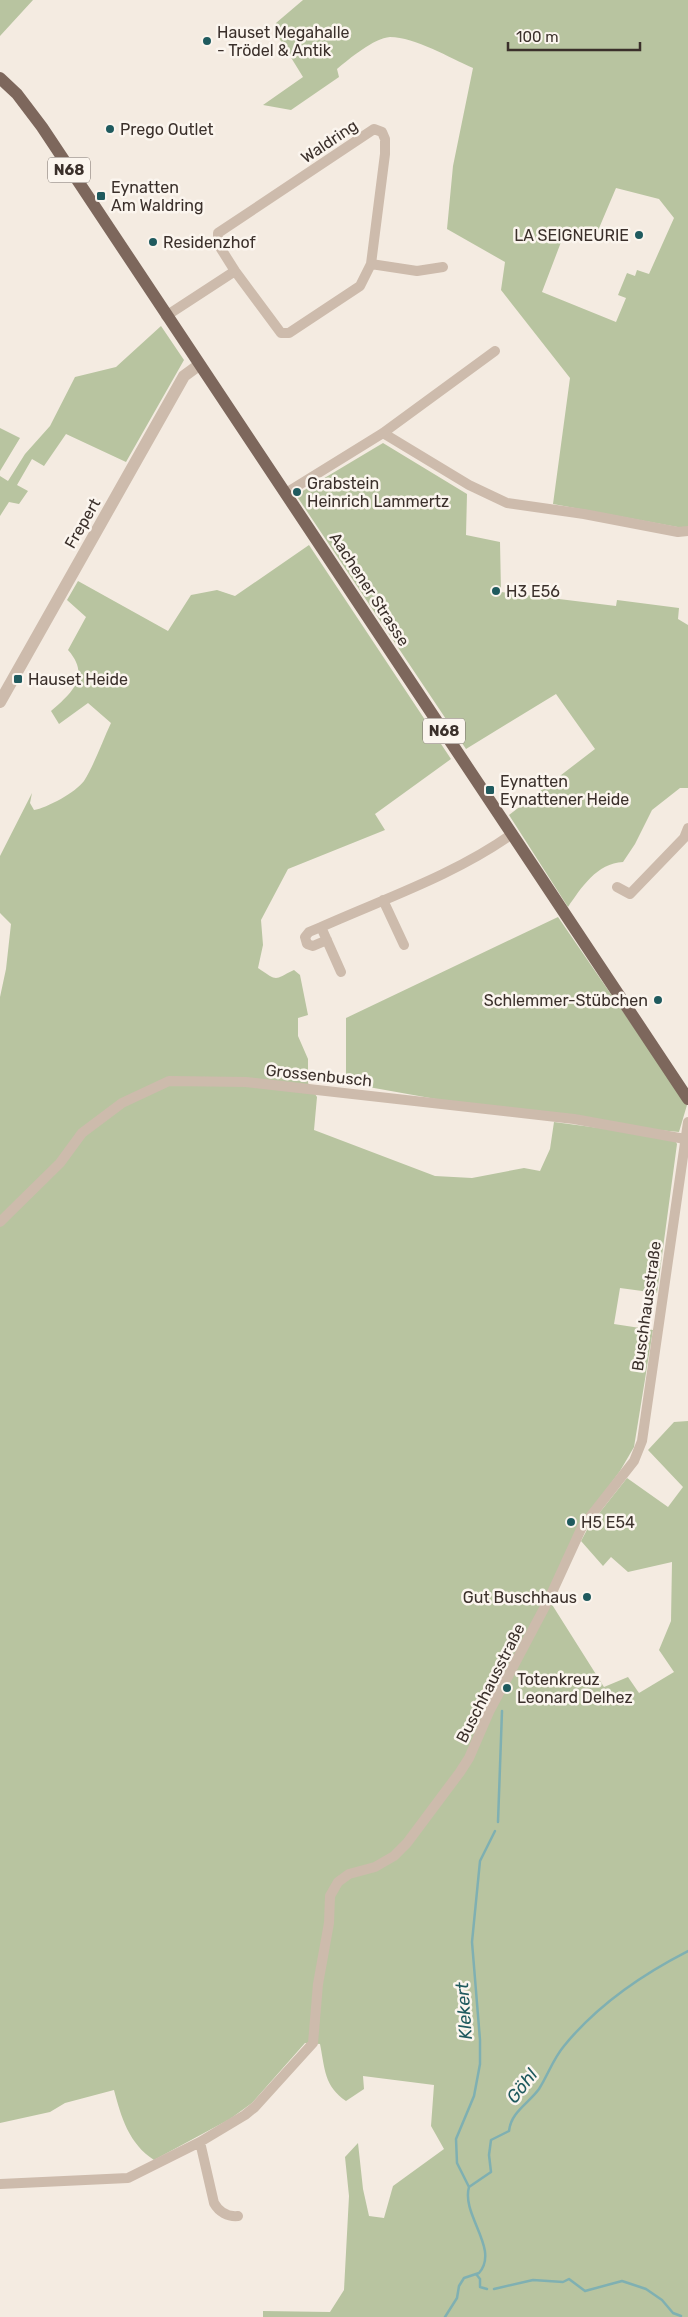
<svg xmlns="http://www.w3.org/2000/svg" width="688" height="2317" viewBox="0 0 688 2317" font-family="Rubik,sans-serif">
	<style>
		.green { fill: #b8c4a0; fill-rule: evenodd }
		.lines { fill: none; stroke-linecap: round; stroke-linejoin: round }
		.stream { stroke: #7fb0b2; stroke-width: 2.5 }
		.minor { stroke: #cdbbac; stroke-width: 10 }
		.tertiary { stroke: #cdbbac; stroke-width: 12 }
		.primary { stroke: #7d675c; stroke-width: 12 }
		.poi-dot { fill: #1f5a5e; stroke: #fbf5ee; stroke-width: 2 }
		.labels { text-anchor: middle; stroke-width: 5; stroke-linejoin: round; paint-order: stroke }
		.shield { fill: #fbf5ee; stroke: #756b66; stroke-width: 1 }
		.shield-label { font-size: 15px; font-weight: bold; fill: #3b302b }
		.poi-label { font-size: 16px; fill: #3b302b; stroke: #fbf5ee; text-anchor: start }
		.street-label { font-size: 16px; fill: #3b302b; stroke: #fbf5ee }
		.water-label { font-size: 18px; font-style: italic; fill: #1f5a5e; stroke: #fbf5ee }
	</style>
	<rect width="100%" height="100%" fill="#f4ebe1"/>
	<path class="green" d="M0 0H33L0 36Z
		M303 0H688V529L553 504 570 378 501 290 505 262 447 229 453 166 473 68C450 58 415 37 390 37 374 38 349 59 337 69L339 77 291 110 263 105 303 77 274 30 276 23ZM616 188 659 199 674 218 649 274 637 270 635 276 627 273 618 295 626 298 616 322 542 292 566 229 594 240Z
		M161 326 184 360 126 462 66 434 44 466 32 459 17 485 28 491 19 504 9 502 0 516V476L8 481 25 454 50 426 75 377 116 367Z
		M0 428 20 438 0 471Z
		M383 443 467 494 466 535 500 542 501 592 616 606 617 600 679 608 678 619 688 625V788H680L652 810 635 844 623 862C597 863 581 888 568 907L509 815 595 749 556 694 466 749 296 495Z
		M309 545 451 759 375 814 385 830 288 869 261 920 263 945 258 968C279 982 273 980 294 970L300 975 308 1015 298 1018V1036L308 1059V1083L317 1097 314 1130 435 1176 472 1178 524 1168 540 1171 550 1149 554 1122 674 1138 677 1144 657 1293 620 1288 614 1324 653 1330 634 1447 620 1471 580 1525 503 1695 551 1603 604 1687 628 1677 639 1693 674 1672 659 1650 671 1621 672 1562 628 1572 611 1557 603 1566 581 1541 589 1526 627 1478 668 1507 683 1487 648 1450 674 1422 688 1421V2317H263V2311L330 2312 344 2290 349 2196 345 2157 358 2143 363 2189 369 2216 384 2218 393 2186 444 2149 431 2126 434 2085 363 2076 364 2089 346 2101C324 2086 325 2069 320 2044L305 2043 252 2103 230 2119 154 2160C129 2144 121 2117 114 2090L65 2103 50 2112 0 2123V997L6 969 11 924 0 913V856L32 793 30 803 34 810C47 808 76 792 84 781 95 763 102 742 111 723L88 703 59 724 51 711C72 693 91 676 68 650L86 617 67 600 78 581 168 631 191 595 217 590 235 596Z
		M558 917 687 1105 679 1132 554 1120 346 1083V1018Z"/>
	<g class="lines">
		<path class="stream" d="M498 1822 502 1711
			M469 2187 457 2163 456 2139 474 2096 480 2064V2040L472 1942 480 1861 495 1831
			M476 2274 480 2279V2287L487 2289
			M494 2289 533 2280 563 2282 569 2279 585 2291 622 2281 646 2289 662 2300 673 2313 681 2316
			M445 2317 457 2298 459 2286 464 2278 479 2273C500 2249 461 2215 469 2187L491 2172 489 2155 491 2140 509 2131C511 2112 528 2104 539 2089 548 2075 553 2059 564 2046 598 2004 641 1975 688 1951"/>
		<path class="minor" d="M374 129 382 132 385 139V154L371 264 360 286 289 333H281L235 271 218 244V233Z
			M371 264 417 271 443 267
			M166 316 235 271
			M383 433 469 485 507 503 584 514 678 532 688 531
			M286 493 383 433 495 351
			M617 887 630 894 684 838 688 828
			M383 900 404 945
			M321 927 309 932 305 937 307 944 313 946 327 940
			M341 972 321 927C386 898 454 875 512 834
			M0 1222 60 1163 82 1133 122 1103 169 1081 246 1082 574 1119 685 1139
			M200 2142 214 2203C219 2212 228 2217 238 2216
			M0 2184 128 2178 200 2142 245 2115 255 2107 313 2043 318 1984 329 1923 330 1896 338 1882 349 1874 375 1867 394 1856 407 1843 460 1772 469 1758 489 1712 549 1599 582 1527 634 1461 642 1441 688 1122"/>
		<path class="tertiary" d="M0 702 184 376 199 365"/>
		<path class="primary" d="M0 78 17 94 42 127 688 1099"/>
	</g>
	<g class="poi-dot">
		<circle cx="207" cy="41" r="5"/>
		<circle cx="110" cy="129" r="5"/>
		<rect x="96" y="191" width="10" height="10" rx="2.5"/>
		<circle cx="639" cy="235" r="5"/>
		<circle cx="153" cy="242" r="5"/>
		<circle cx="297" cy="492" r="5"/>
		<circle cx="496" cy="591" r="5"/>
		<rect x="13" y="674" width="10" height="10" rx="2.5"/>
		<rect x="485" y="785" width="10" height="10" rx="2.5"/>
		<circle cx="658" cy="1000" r="5"/>
		<circle cx="571" cy="1522" r="5"/>
		<circle cx="587" cy="1597" r="5"/>
		<circle cx="507" cy="1688" r="5"/>
	</g>
	<g class="labels">
		<g class="shield">
			<rect x="48" y="157.5" width="42" height="25" rx="4"/>
			<rect x="423" y="718.5" width="42" height="25" rx="4"/>
		</g>
		<g class="shield-label">
			<text x="69" y="175">N68</text>
			<text x="444" y="736">N68</text>
		</g>
		<g class="poi-label">
			<text x="217" y="38">Hauset Megahalle<tspan x="217" dy="18">- Trödel &amp; Antik</tspan></text>
			<text x="120" y="135">Prego Outlet</text>
			<text x="111" y="193">Eynatten<tspan x="111" dy="18">Am Waldring</tspan></text>
			<text x="629" y="241" text-anchor="end">LA SEIGNEURIE</text>
			<text x="163" y="248">Residenzhof</text>
			<text x="307" y="489">Grabstein<tspan x="307" dy="18">Heinrich Lammertz</tspan></text>
			<text x="506" y="597">H3 E56</text>
			<text x="28" y="685">Hauset Heide</text>
			<text x="500" y="787">Eynatten<tspan x="500" dy="18">Eynattener Heide</tspan></text>
			<text x="648" y="1006" text-anchor="end">Schlemmer-Stübchen</text>
			<text x="581" y="1528">H5 E54</text>
			<text x="577" y="1603" text-anchor="end">Gut Buschhaus</text>
			<text x="517" y="1685">Totenkreuz<tspan x="517" dy="18">Leonard Delhez</tspan></text>
		</g>
		<g class="street-label">
			<text transform="translate(329 141) rotate(-34)" y="6">Waldring</text>
			<text transform="translate(82 523) rotate(-60)" y="6">Frepert</text>
			<text transform="translate(370 589) rotate(57)" y="6">Aachener Strasse</text>
			<text transform="translate(319 1075) rotate(6)" y="6">Grossenbusch</text>
			<text transform="translate(646 1306) rotate(-82)" y="6">Buschhausstraße</text>
			<text transform="translate(490 1683) rotate(-63)" y="6">Buschhausstraße</text>
		</g>
		<g class="water-label">
			<text transform="translate(464 2011) rotate(-94)" y="6">Klekert</text>
			<text transform="translate(522 2086) rotate(-52)" y="6">Göhl</text>
		</g>
	</g>
	<path d="M508 42v8h132v-8" fill="none" stroke="#3b302b" stroke-width="2.5"/>
	<text x="516" y="42" font-size="15" fill="#3b302b" stroke="#fbf5ee" stroke-width="4" paint-order="stroke">100 m</text>
</svg>
